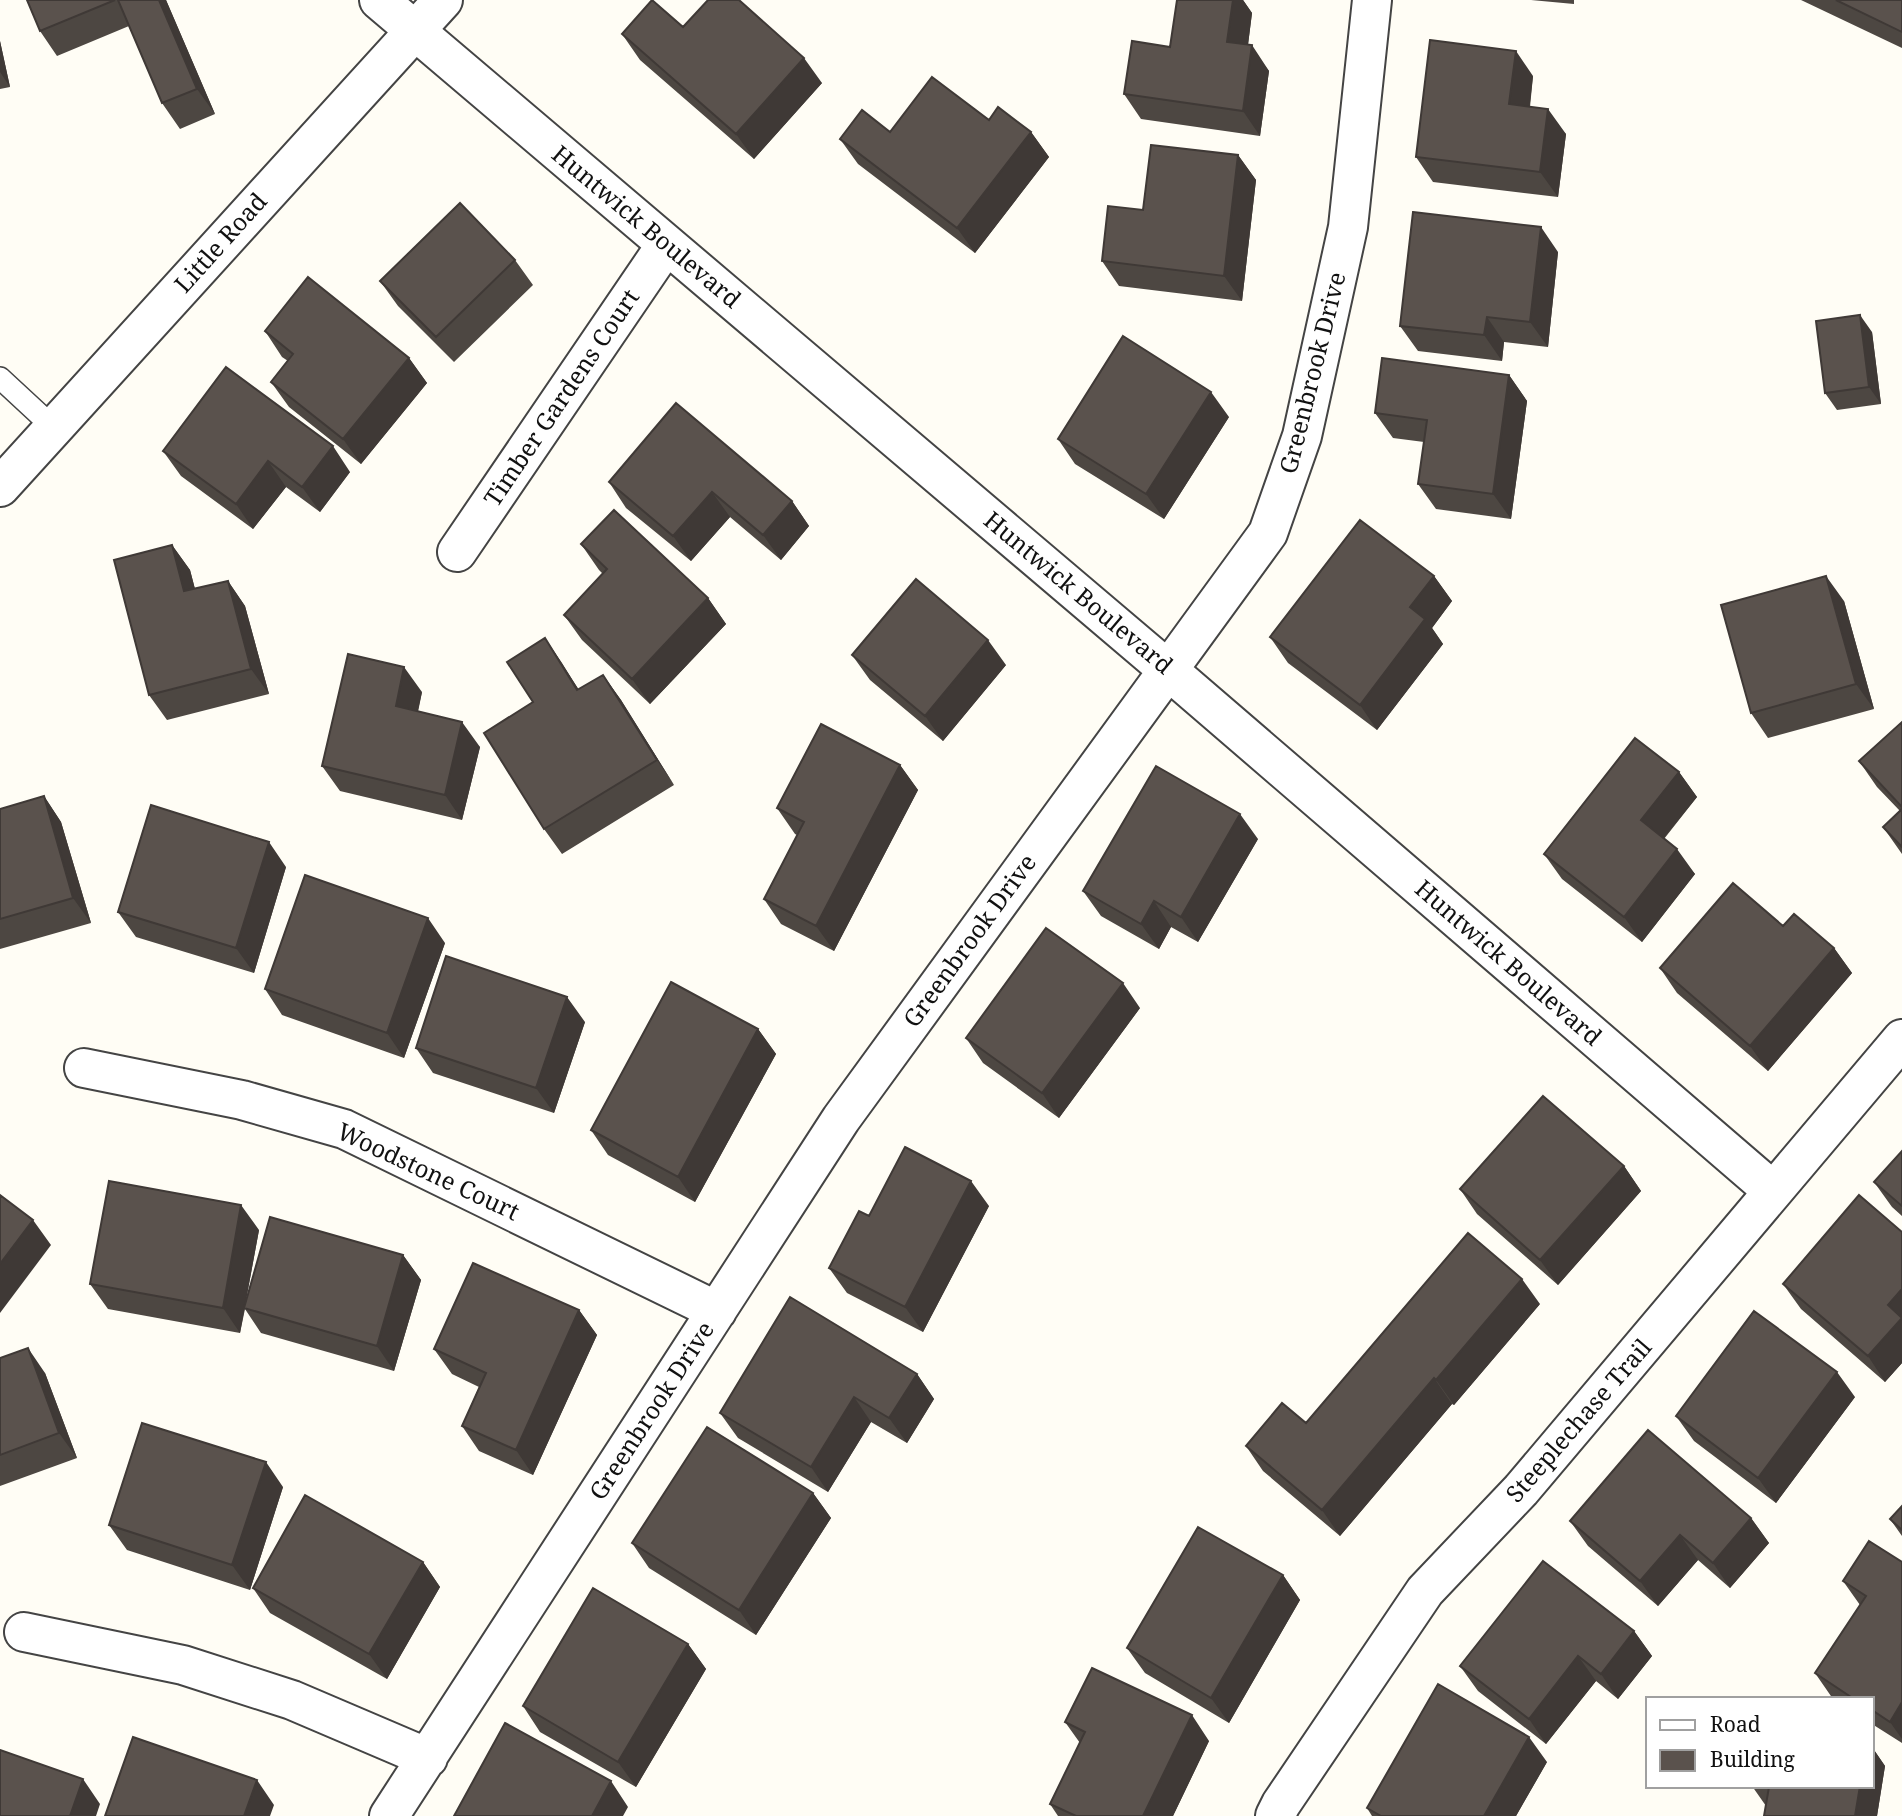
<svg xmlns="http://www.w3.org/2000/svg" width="1902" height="1816" viewBox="0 0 1902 1816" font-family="'Noto Serif',serif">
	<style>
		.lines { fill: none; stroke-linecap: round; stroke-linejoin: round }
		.service-casing { stroke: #444; stroke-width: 24 }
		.minor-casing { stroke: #444; stroke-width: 42 }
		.tertiary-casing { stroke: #444; stroke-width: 42 }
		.service { stroke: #fff; stroke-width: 21 }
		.minor { stroke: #fff; stroke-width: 38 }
		.tertiary { stroke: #fff; stroke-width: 38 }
		.wall { fill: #4d4742 }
		.shaded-wall { fill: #3f3936 }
		.building { fill: #5a524d; stroke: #3f3936; stroke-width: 2 }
		.labels { text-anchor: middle; stroke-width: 7; stroke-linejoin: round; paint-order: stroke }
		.street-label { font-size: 24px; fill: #111; stroke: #fff }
	</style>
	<rect width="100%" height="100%" fill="#fffdf5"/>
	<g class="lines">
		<defs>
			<path id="service" d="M0 378 54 428"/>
			<path id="minor" d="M379 0 1168 670 1773 1191
				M457 552 666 245
				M84 1068 242 1100 344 1129 717 1311
				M24 1632 183 1665 292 1700 428 1758
				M389 1816 841 1119 1268 533 1302 436 1348 227 1372 0
				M1275 1816 1281 1804 1425 1591 1521 1490 1902 1039"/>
			<path id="tertiary" d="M0 487 443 0"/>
		</defs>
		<use href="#service" class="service-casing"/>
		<use href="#minor" class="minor-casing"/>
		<use href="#tertiary" class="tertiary-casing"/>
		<use href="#service" class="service"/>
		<use href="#minor" class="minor"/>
		<use href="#tertiary" class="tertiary"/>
	</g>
	<path class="wall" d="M27 0H166L215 114 180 129 162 103 129 26 57 56 40 31Z
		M1177 0H1243L1252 13 1248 45 1269 71 1260 136 1141 119 1124 94 1170 47Z
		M1531 0H1574V4Z
		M1801 0H1902V48Z
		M683 27 822 83 754 159 640 60 622 34Z
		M0 41 10 87 0 89Z
		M1533 76 1530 107 1566 134 1558 197 1433 182 1416 157Z
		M989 120 1031 132 1049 157 975 253 858 164 840 139Z
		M1238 155 1256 180 1242 301 1119 286 1102 261 1143 210Z
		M1558 252 1548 347 1504 342 1502 361 1418 351 1400 326Z
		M515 260 533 285 454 362 398 306 380 281Z
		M265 331 409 358 427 383 361 464 289 407 271 382 288 361 282 357Z
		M1872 332 1881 404 1837 410 1825 393Z
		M1509 375 1527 401 1511 519 1436 509 1418 484 1424 442 1393 438 1375 413Z
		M1229 417 1164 519 1075 464 1058 439Z
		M163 451 350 472 320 512 286 487 253 529 181 476Z
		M609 482 792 501 809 526 781 560 730 517 691 561 626 508Z
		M581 544 708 598 726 624 650 704 582 640 564 615 603 574 599 570Z
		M172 545 190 570 195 589 228 581 245 606 269 694 167 720 149 695Z
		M1434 576 1452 601 1432 628 1443 644 1377 730 1288 663 1270 637Z
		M1844 601 1874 709 1768 738 1751 713Z
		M545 638 579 690 603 675 621 700 674 785 562 854 544 829 533 702Z
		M852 655 1006 665 943 741 870 680Z
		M422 692 418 712 480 747 462 820 340 791 322 766Z
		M1902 722V854L1883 827 1900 811 1877 787 1859 761Z
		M900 765 918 790 834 951 781 924 764 899 797 835 795 834 777 808Z
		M1679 772 1697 797 1664 839 1695 874 1642 942 1562 879 1544 854Z
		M44 796 61 822 91 923 0 949V809Z
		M1258 839 1198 942 1171 927 1159 949 1101 916 1083 891Z
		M286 867 254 973 136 937 118 912Z
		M1783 926 1834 948 1852 973 1768 1071 1677 993 1660 968Z
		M445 943 404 1058 282 1015 265 989Z
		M1140 1008 1059 1118 983 1063 966 1038Z
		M585 1022 554 1113 433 1073 416 1048Z
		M758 1029 776 1054 695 1202 608 1155 591 1130Z
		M1902 1151V1216L1892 1207 1874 1182Z
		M1624 1166 1641 1191 1558 1285 1477 1214 1460 1189Z
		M989 1206 923 1332 847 1293 829 1268 869 1216Z
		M259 1230 246 1300 403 1255 421 1280 394 1371 261 1333 245 1309 240 1333 108 1309 90 1284Z
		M1902 1232V1363L1885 1382 1801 1309 1783 1284Z
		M1540 1304 1454 1405 1452 1404 1340 1536 1263 1471 1246 1446 1306 1423Z
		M579 1310 597 1335 533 1475 479 1451 462 1426 479 1387 452 1374 434 1349Z
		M0 1358 45 1373 77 1458 0 1486Z
		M917 1374 934 1399 907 1443 871 1422 828 1492 738 1438 720 1413Z
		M1855 1397 1776 1503 1694 1441 1676 1416Z
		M283 1487 250 1590 127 1550 109 1525Z
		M813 1493 831 1518 756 1635 649 1568 632 1543Z
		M1902 1506V1536L1890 1519Z
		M1751 1518 1769 1543 1730 1588 1698 1560 1658 1606 1588 1546 1570 1521Z
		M423 1562 440 1587 387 1679 270 1613 253 1588Z
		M1902 1562V1743L1872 1724V1699H1833L1815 1673 1860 1605 1843 1581Z
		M1283 1575 1300 1600 1229 1723 1145 1673 1127 1648Z
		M1634 1631 1652 1656 1618 1699 1596 1681 1546 1744 1478 1691 1460 1666Z
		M688 1644 706 1669 636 1787 540 1732 523 1706Z
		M1065 1722 1209 1741 1173 1816H1058L1050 1804 1080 1743Z
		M1872 1747 1885 1766 1877 1816H1764L1766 1806 1752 1786H1872Z
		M1547 1762 1516 1816H1372L1367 1808Z"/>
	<path class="shaded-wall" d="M159 0H166L215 114 197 89Z
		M1233 0H1243L1252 13 1245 68 1227 42Z
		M0 41 10 87 0 72Z
		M1252 45 1269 71 1260 136 1243 111Z
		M1516 51 1533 76 1527 129 1509 104Z
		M804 58 822 83 754 159 736 134Z
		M1548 109 1566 134 1558 197 1540 172Z
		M1031 132 1049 157 975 253 957 228Z
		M1238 155 1256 180 1242 301 1224 276Z
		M1541 227 1558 252 1548 347 1530 322Z
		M1860 315 1872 332 1881 404 1869 387Z
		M1487 317 1504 342 1502 361 1484 335Z
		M409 358 427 383 361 464 343 439Z
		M1509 375 1527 401 1511 519 1493 494Z
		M1211 392 1229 417 1164 519 1146 494Z
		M333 446 350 472 320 512 302 487Z
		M268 461 286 487 253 529 236 504Z
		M712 492 730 517 691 561 673 536Z
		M792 501 809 526 781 560 763 535Z
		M172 545 190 570 202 616 184 591Z
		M1434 576 1452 601 1432 628 1443 644 1377 730 1360 705 1410 607Z
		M1826 576 1844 601 1874 709 1856 684Z
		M228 581 245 606 269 694 251 669Z
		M708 598 726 624 650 704 632 679Z
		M545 638 562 663 595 716 577 690Z
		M988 640 1006 665 943 741 925 716Z
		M404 667 422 692 413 732 396 706Z
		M603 675 621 700 674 785 657 760Z
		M462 722 480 747 462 820 445 795Z
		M900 765 918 790 834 951 816 926Z
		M1679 772 1697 797 1658 845 1641 820Z
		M44 796 61 822 91 923 73 898Z
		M1240 814 1258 839 1198 942 1181 917Z
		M269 842 286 867 254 973 236 948Z
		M1677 849 1695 874 1642 942 1624 917Z
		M1154 901 1171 927 1159 949 1141 924Z
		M428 918 445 943 404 1058 387 1033Z
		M1834 948 1852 973 1768 1071 1750 1046Z
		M1123 983 1140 1008 1059 1118 1042 1093Z
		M567 997 585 1022 554 1113 536 1088Z
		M758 1029 776 1054 695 1202 678 1177Z
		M1624 1166 1641 1191 1558 1285 1540 1260Z
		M971 1181 989 1206 923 1332 905 1307Z
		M241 1205 259 1230 240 1333 223 1308Z
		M33 1220 51 1245 0 1313V1264Z
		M403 1255 421 1280 394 1371 377 1346Z
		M1522 1279 1540 1304 1454 1405 1436 1380Z
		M1902 1289V1363L1885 1382 1868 1356 1888 1305Z
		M579 1310 597 1335 533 1475 516 1450Z
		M28 1348 45 1373 77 1458 59 1433Z
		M1837 1372 1855 1397 1776 1503 1758 1478Z
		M917 1374 934 1399 907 1443 889 1418Z
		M1434 1378 1452 1404 1340 1536 1322 1510Z
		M854 1397 871 1422 828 1492 811 1467Z
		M266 1462 283 1487 250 1590 232 1565Z
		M813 1493 831 1518 756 1635 739 1610Z
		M1751 1518 1769 1543 1730 1588 1713 1563Z
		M1680 1535 1698 1560 1658 1606 1640 1581Z
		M423 1562 440 1587 387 1679 369 1654Z
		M1283 1575 1300 1600 1229 1723 1211 1698Z
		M1634 1631 1652 1656 1618 1699 1601 1674Z
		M688 1644 706 1669 636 1787 618 1762Z
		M1578 1656 1596 1681 1546 1744 1529 1719Z
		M1902 1702V1739L1890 1722Z
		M1192 1715 1209 1741 1173 1816H1143Z
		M1529 1737 1547 1762 1516 1816H1484Z
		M1872 1747 1885 1766 1877 1816H1855L1860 1786H1872Z
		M83 1779 100 1804 96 1816H70Z
		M257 1780 274 1805 270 1816H244Z
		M611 1781 628 1807 623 1816H592Z"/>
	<path class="building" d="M27 0H115L40 31Z
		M118 0H159L197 89 162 103Z
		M652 0 683 27 708 0H739L804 58 736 134 622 34Z
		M1177 0H1233L1227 42 1252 45 1243 111 1124 94 1132 41 1170 47Z
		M1836 0H1902V32Z
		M1430 40 1516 51 1509 104 1548 109 1540 172 1416 157Z
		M932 77 989 120 998 107 1031 132 957 228 840 139 862 110 890 132Z
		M1151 145 1238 155 1224 276 1102 261 1108 206 1143 210Z
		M460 203 515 260 436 337 380 281Z
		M1413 212 1541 227 1530 322 1487 317 1484 335 1400 326Z
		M308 277 409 358 343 439 271 382 293 354 265 331Z
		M1860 315 1869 387 1825 393 1816 321Z
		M1123 336 1211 392 1146 494 1058 439Z
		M1382 358 1509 375 1493 494 1418 484 1427 420 1375 413Z
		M226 367 333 446 302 487 268 461 236 504 163 451Z
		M676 403 792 501 763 535 712 492 673 536 609 482Z
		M614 510 708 598 632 679 564 615 607 569 581 544Z
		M1360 520 1434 576 1410 607 1425 619 1360 705 1270 637Z
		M172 545 184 591 228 581 251 669 149 695 114 560Z
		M1826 576 1856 684 1751 713 1721 605Z
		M916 579 988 640 925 716 852 655Z
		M545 638 577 690 603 675 657 760 544 829 484 733 533 702 507 662Z
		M348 654 404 667 396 706 462 722 445 795 322 766Z
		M1902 722V807L1859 761Z
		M821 724 900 765 816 926 764 899 804 822 777 808Z
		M1635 738 1679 772 1641 820 1677 849 1624 917 1544 854Z
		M1156 766 1240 814 1181 917 1154 901 1141 924 1083 891Z
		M44 796 73 898 0 919V809Z
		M151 805 269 842 236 948 118 912Z
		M1902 809V847L1883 827Z
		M305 875 428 918 387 1033 265 989Z
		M1733 883 1783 926 1794 914 1834 948 1750 1046 1660 968Z
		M1046 928 1123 983 1042 1093 966 1038Z
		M446 956 567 997 536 1088 416 1048Z
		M671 982 758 1029 678 1177 591 1130Z
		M1543 1096 1624 1166 1540 1260 1460 1189Z
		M905 1147 971 1181 905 1307 829 1268 859 1211 869 1216Z
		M1902 1151V1206L1874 1182Z
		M109 1181 241 1205 223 1308 90 1284Z
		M0 1195 33 1220 0 1264Z
		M1859 1195 1902 1232V1289L1888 1305 1902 1318 1868 1356 1783 1284Z
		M270 1217 403 1255 377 1346 244 1308Z
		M1468 1233 1522 1279 1436 1380 1434 1378 1322 1510 1246 1446 1282 1403 1306 1423Z
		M473 1263 579 1310 516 1450 462 1426 486 1373 434 1349Z
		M790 1297 917 1374 889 1418 854 1397 811 1467 720 1413Z
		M1754 1311 1837 1372 1758 1478 1676 1416Z
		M28 1348 59 1433 0 1455V1358Z
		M142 1423 266 1462 232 1565 109 1525Z
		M707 1427 813 1493 739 1610 632 1543Z
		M1648 1430 1751 1518 1713 1563 1680 1535 1640 1581 1570 1521Z
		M305 1495 423 1562 369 1654 253 1588Z
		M1902 1506V1530L1890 1519Z
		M1198 1527 1283 1575 1211 1698 1127 1648Z
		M1869 1541 1902 1562V1702L1890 1722 1872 1710V1699H1854L1815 1673 1866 1596 1843 1581Z
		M1543 1561 1634 1631 1601 1674 1578 1656 1529 1719 1460 1666Z
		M593 1588 688 1644 618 1762 523 1706Z
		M1092 1668 1192 1715 1143 1816H1076L1050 1804 1085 1732 1065 1722Z
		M1438 1684 1529 1737 1484 1816H1381L1367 1808Z
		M505 1723 611 1781 592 1816H454Z
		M133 1737 257 1780 244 1816H105Z
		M0 1750 83 1779 70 1816H0Z
		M1764 1786H1860L1855 1816H1764L1769 1787Z"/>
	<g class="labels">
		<g class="street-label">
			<text transform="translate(646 227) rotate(40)" y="8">Huntwick Boulevard</text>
			<text transform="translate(221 243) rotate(-48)" y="8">Little Road</text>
			<text transform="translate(1313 373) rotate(-76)" y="8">Greenbrook Drive</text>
			<text transform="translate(562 398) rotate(-56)" y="8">Timber Gardens Court</text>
			<text transform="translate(1078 593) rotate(40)" y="8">Huntwick Boulevard</text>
			<text transform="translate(970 941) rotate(-54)" y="8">Greenbrook Drive</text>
			<text transform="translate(1508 963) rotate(41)" y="8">Huntwick Boulevard</text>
			<text transform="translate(428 1172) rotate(25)" y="8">Woodstone Court</text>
			<text transform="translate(652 1411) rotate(-57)" y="8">Greenbrook Drive</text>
			<text transform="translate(1579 1421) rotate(-49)" y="8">Steeplechase Trail</text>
		</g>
	</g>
	<rect x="1646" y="1697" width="228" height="91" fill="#ffffff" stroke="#a0a0a0" stroke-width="2"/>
	<rect x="1660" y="1720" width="35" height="10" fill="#ffffff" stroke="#a0a0a0" stroke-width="2"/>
	<text x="1710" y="1732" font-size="21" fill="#111111">Road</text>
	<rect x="1660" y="1750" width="35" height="21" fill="#5a524d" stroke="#a0a0a0" stroke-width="2"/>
	<text x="1710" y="1767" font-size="21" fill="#111111">Building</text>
</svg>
